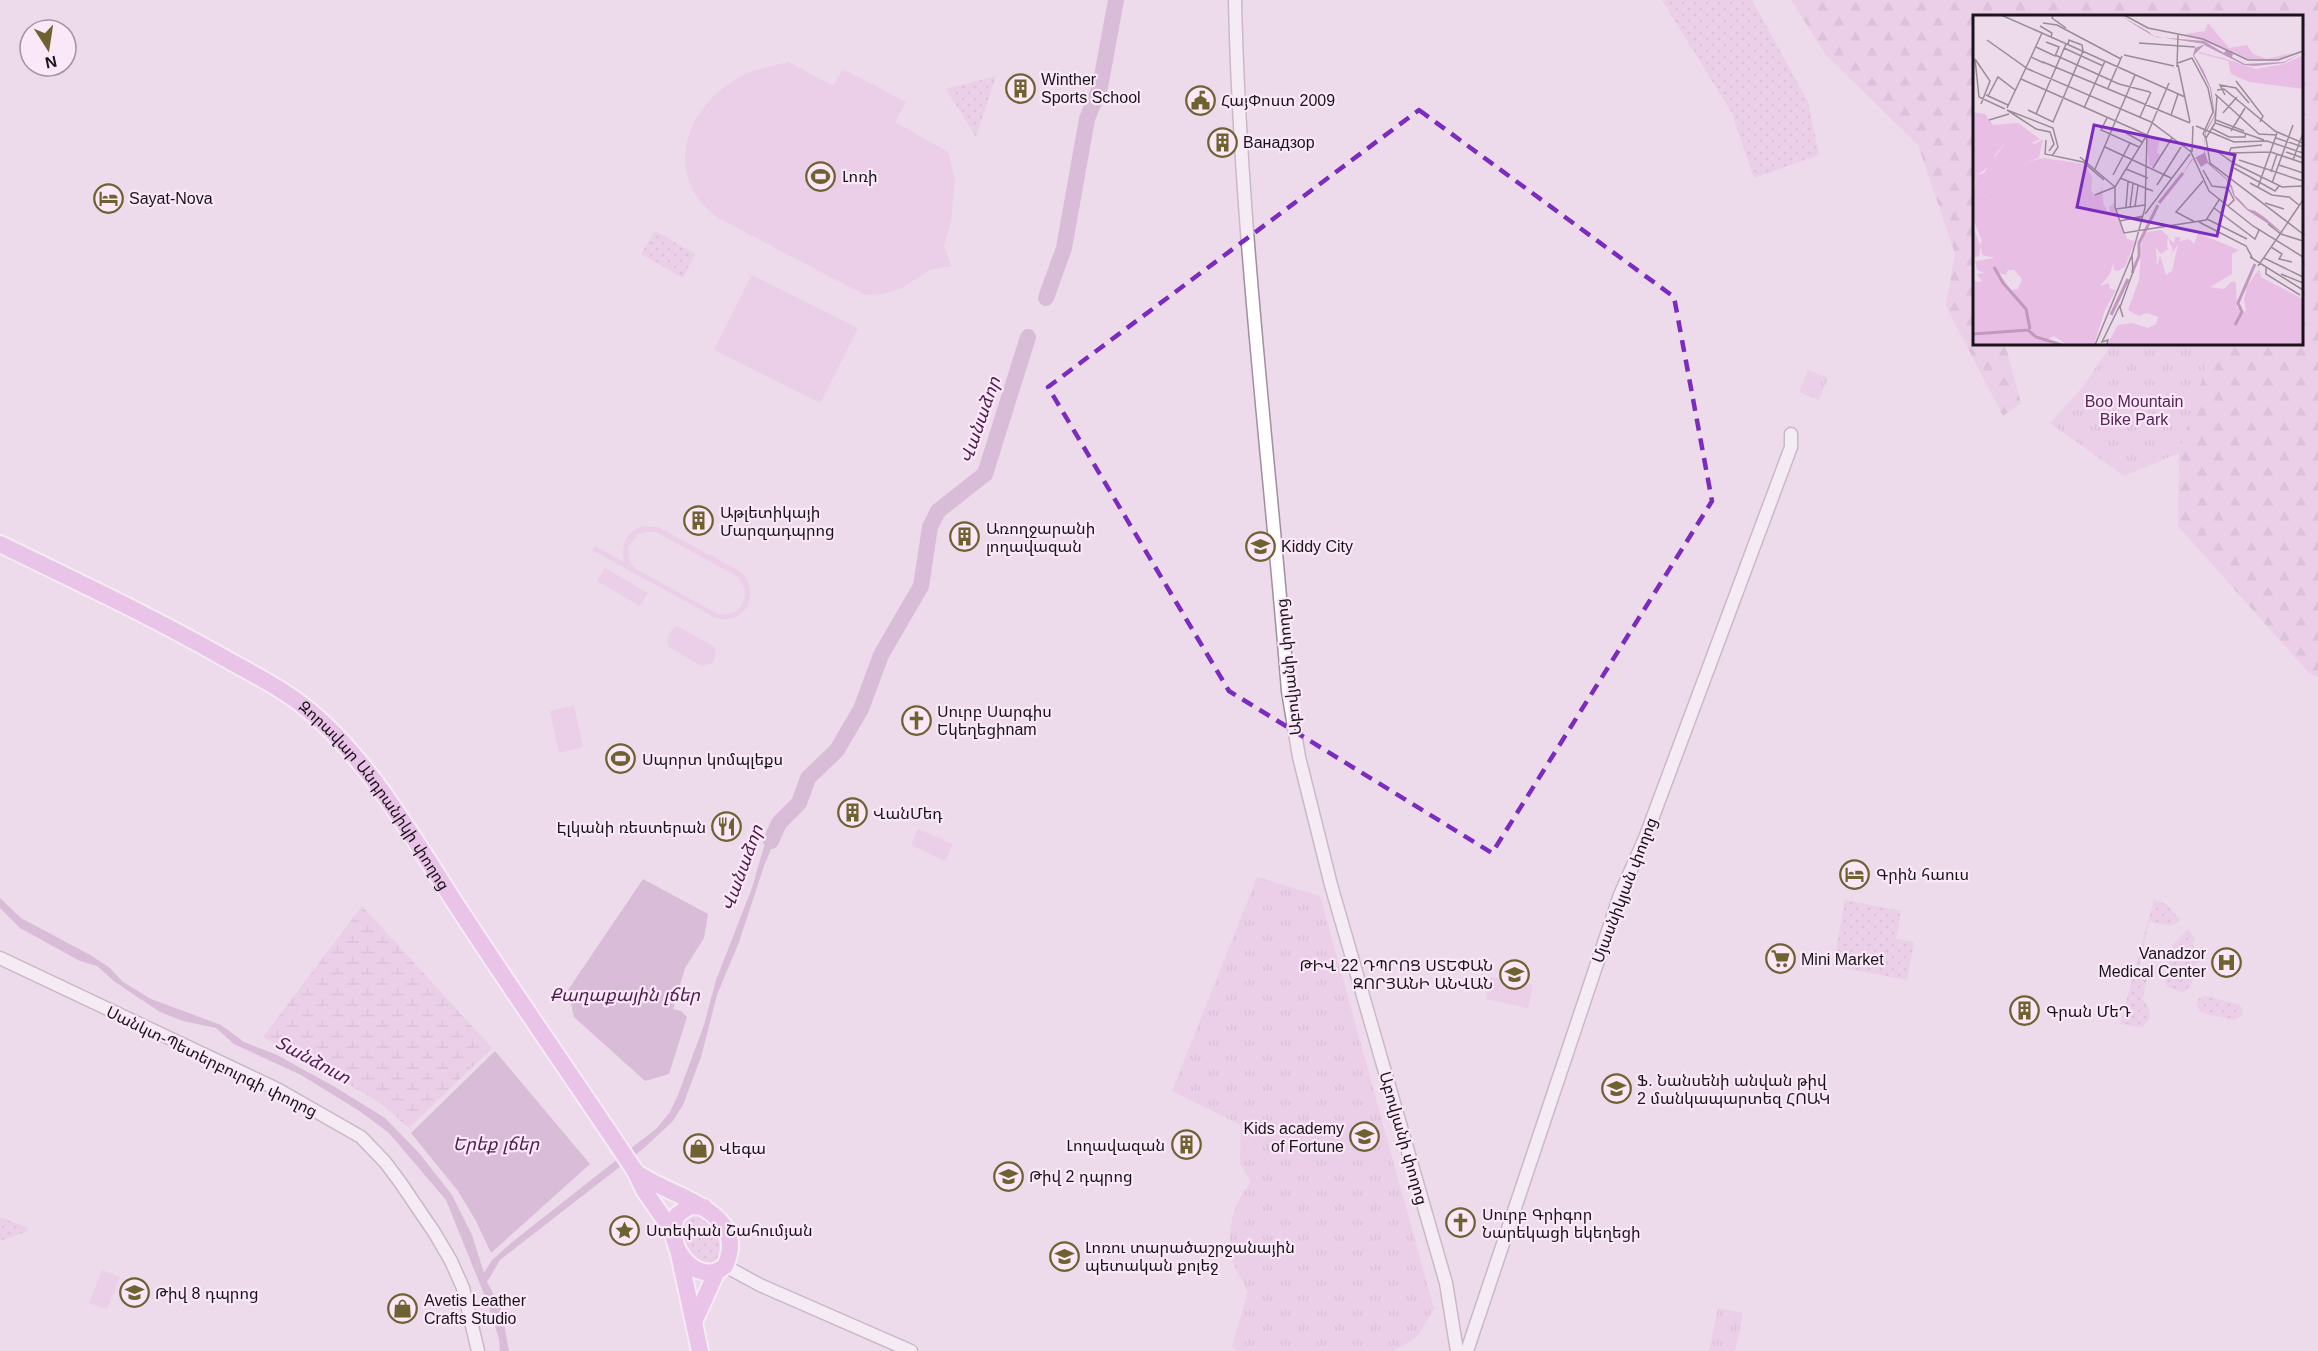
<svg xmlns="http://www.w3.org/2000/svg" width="2318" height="1351" viewBox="0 0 2318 1351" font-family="Arial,'Noto Sans Armenian',sans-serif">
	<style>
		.grass { fill: url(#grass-dots) }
		.forest { fill: url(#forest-firs) }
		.wetland { fill: url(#wetland-marsh) }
		.park { fill: url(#park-tufts) }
		.pitch { fill: #e8bee5; fill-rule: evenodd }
		.water { fill: #c198be }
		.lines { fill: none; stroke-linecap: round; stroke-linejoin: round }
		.river { stroke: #c198be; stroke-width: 16 }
		.tertiary-casing { stroke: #a08f9e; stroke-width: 15 }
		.trunk-casing { stroke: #fff; stroke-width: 20 }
		.tertiary { stroke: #fff; stroke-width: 12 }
		.trunk { stroke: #e7a6e4; stroke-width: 16 }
		.marked { fill: none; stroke: #7b2cbf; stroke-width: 4.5; stroke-dasharray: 12 8; stroke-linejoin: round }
		.labels { text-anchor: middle; stroke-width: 4.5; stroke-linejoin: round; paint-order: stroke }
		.poi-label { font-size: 16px; fill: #1a141a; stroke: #fae8f8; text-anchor: start }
		.park-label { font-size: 16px; fill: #582556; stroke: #fae8f8 }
		.street-label { font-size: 16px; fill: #1a141a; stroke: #fae8f8 }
		.water-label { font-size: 18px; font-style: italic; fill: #4e1c4c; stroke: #fae8f8 }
		.inset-river { fill: none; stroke: #c198be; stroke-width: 3 }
		.inset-road { fill: none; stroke: #998b97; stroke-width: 1.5 }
		.view { fill: #7b2cbf; fill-opacity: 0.15; stroke: #7b2cbf; stroke-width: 3 }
		.inset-edge { fill: none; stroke: #1a141a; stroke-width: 3 }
	</style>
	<defs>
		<pattern id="grass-dots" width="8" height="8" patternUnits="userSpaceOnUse" patternTransform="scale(1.5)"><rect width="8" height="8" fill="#e8bee5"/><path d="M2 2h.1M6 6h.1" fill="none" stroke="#c6a2c4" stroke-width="1.8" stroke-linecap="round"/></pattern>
		<pattern id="forest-firs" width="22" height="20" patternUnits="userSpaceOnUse" patternTransform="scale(1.5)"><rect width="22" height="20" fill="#e8bee5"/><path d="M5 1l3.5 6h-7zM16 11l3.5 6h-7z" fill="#c6a2c4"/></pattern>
		<pattern id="wetland-marsh" width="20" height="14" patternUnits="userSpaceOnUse" patternTransform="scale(1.5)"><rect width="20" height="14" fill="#e8bee5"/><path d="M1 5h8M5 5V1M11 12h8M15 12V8" fill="none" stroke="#c6a2c4"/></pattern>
		<pattern id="park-tufts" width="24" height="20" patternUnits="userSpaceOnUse" patternTransform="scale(1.5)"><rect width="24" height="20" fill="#e8bee5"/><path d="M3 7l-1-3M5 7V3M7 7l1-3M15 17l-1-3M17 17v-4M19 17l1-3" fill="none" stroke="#c6a2c4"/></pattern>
	</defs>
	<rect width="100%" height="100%" fill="#eddbeb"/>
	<path class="grass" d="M1662 0H1752L1808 102 1819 155 1754 178 1732 113Z
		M996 76 976 137 946 89Z
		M655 231 695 254 683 278 641 254Z
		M1845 900 1901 911 1896 939 1914 942 1907 980 1833 966Z
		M2154 900 2166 904 2180 920 2173 926 2149 922 2137 976 2147 978 2143 999 2149 1009 2150 1018 2143 1027 2120 1024Z
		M2187 929 2196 939 2192 944 2203 956 2195 967 2191 987 2183 992 2167 987 2165 979 2172 946Z
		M2205 996 2238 1004 2242 1008 2243 1014 2235 1020 2202 1013 2196 1005 2198 999Z
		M696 1212 713 1222 722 1253 720 1260 706 1267C684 1251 681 1244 682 1217Z
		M0 1217 26 1227 28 1231 0 1241Z"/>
	<path class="forest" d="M1791 0H2318V677L2309 673 2178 526 2179 453 2196 399 2148 344H2302V16H1974V344H2005L2021 403 2003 416 1946 306 1955 254 1918 145 1826 55Z"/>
	<path class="wetland" d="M362 906 492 1048 409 1128 378 1101 263 1037Z"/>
	<path class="park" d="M2302 169 2308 175 2307 224 2302 241Z
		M2112 344H2224L2210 354 2179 453 2124 476 2050 423 2081 389Z
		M1808 370 1828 378 1819 400 1799 392Z
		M1257 877 1320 896 1434 1309 1416 1338 1393 1351H1236L1232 1346 1248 1292C1243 1281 1234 1269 1232 1258 1226 1231 1233 1203 1251 1182L1240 1164 1241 1125 1172 1091Z
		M1718 1308 1743 1313 1735 1351H1709Z"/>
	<path class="pitch" d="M789 62 833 86 843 69 906 102 895 122 948 152 955 180 951 220 944 246 951 266 929 270 902 288 883 294 865 295 718 218C664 178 682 113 733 81 750 70 770 66 789 62Z
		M752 275 858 328 820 403 714 350Z
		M642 526 658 527 741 572C762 593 745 626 716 618L592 550 595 546 624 562C621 545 625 533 642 526ZM646 532H656L738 577C753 594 742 618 718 614L636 569 630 562 628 547 637 535Z
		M605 568 648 593 640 606 597 581Z
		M677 626 715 647 716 656 712 663 701 666 669 647 667 639 672 629Z
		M574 705 583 747 559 753 550 711Z
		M918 829 953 844 945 861 911 845Z
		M1490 977 1533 985 1528 1008 1486 999Z
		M102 1270 120 1277 107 1309 89 1303Z"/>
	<path class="water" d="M781 820 780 828 764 866 739 942 717 995 701 1057 683 1105 673 1121 644 1148 500 1260 487 1282 501 1308 509 1351H500L499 1339 488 1304 446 1200 389 1133 358 1110 301 1075 234 1044 216 1028 183 1021 160 1012 115 982 97 966 80 961 20 928 0 908V898L21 918 92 956 110 968 123 982 151 999 221 1025 244 1042 277 1055 335 1087 385 1118 419 1153 452 1195 472 1235 484 1273 492 1260 511 1243 657 1128 670 1112 678 1095 704 1025 716 980 752 888 765 843 774 824Z
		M643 879 708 914 704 938 685 968 673 1009 681 1011 687 1017 669 1074 645 1081 574 1017 568 990Z
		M495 1051 590 1164 491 1253 476 1221 458 1191 411 1133Z"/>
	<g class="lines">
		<path class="river" d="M1046 298 1064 248 1087 119 1100 87 1116 0
			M771 841 779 823 799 803 808 778 837 750 861 709 881 655 921 586 930 527 938 511 985 474 1028 337"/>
		<defs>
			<path id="tertiary" d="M1235 0C1240 231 1270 461 1288 691L1299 757 1331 885 1446 1283 1457 1351
				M0 958 277 1089 361 1137 385 1162 400 1182 434 1232 451 1261 463 1288 478 1351
				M725 1266 760 1285 911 1351
				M1467 1351 1620 895 1645 838 1791 447V434"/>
			<g id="trunk">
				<path id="s1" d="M0 544C76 581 153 617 226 659 251 673 278 686 301 704 369 756 416 844 463 915 519 1001 578 1085 635 1171L644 1190 673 1232"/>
				<path d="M636 1172C668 1197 751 1209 725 1266 700 1288 662 1249 677 1215L690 1206 704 1207"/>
				<path d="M679 1254 700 1351"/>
				<path d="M694 1322 717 1271"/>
			</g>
		</defs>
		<use href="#tertiary" class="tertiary-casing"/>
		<use href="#trunk" class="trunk-casing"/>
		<use href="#tertiary" class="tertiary"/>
		<use href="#trunk" class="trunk"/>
	</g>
	<path d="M0 0H2318V1351H0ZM1419 110 1674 297 1712 501 1492 853 1229 691 1048 387Z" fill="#eddbeb" fill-opacity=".55" fill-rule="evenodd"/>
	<path class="marked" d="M1419 110 1674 297 1712 501 1492 853 1229 691 1048 387Z"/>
	<defs>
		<symbol id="building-ring" viewBox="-11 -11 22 22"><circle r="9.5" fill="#fae8f8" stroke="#706230" stroke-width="1.5"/><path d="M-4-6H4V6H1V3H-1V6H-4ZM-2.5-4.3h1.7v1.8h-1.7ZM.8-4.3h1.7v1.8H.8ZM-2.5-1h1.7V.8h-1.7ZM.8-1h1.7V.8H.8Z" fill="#706230"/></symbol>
		<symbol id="civic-ring" viewBox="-11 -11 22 22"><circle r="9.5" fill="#fae8f8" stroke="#706230" stroke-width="1.5"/><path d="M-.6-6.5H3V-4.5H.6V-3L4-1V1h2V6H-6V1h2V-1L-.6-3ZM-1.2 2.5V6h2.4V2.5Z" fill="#706230"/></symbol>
		<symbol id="stadium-ring" viewBox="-11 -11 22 22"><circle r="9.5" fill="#fae8f8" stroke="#706230" stroke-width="1.5"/><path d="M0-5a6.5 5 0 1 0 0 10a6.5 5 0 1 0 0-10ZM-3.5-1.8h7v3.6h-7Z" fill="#706230"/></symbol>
		<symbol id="hotel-ring" viewBox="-11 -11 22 22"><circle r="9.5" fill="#fae8f8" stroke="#706230" stroke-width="1.5"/><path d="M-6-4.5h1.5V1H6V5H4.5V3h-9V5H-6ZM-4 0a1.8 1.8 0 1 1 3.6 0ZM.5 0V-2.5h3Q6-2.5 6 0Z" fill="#706230"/></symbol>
		<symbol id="school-ring" viewBox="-11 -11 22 22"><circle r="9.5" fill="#fae8f8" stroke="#706230" stroke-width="1.5"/><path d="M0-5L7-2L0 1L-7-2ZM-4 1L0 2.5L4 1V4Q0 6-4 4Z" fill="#706230"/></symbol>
		<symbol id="church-ring" viewBox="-11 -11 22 22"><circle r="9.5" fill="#fae8f8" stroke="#706230" stroke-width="1.5"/><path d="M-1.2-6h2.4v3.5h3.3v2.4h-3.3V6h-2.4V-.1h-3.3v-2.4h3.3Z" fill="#706230"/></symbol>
		<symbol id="restaurant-ring" viewBox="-11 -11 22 22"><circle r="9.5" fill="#fae8f8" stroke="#706230" stroke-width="1.5"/><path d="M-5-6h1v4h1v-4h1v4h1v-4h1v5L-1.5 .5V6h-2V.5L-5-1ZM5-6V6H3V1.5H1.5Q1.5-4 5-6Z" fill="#706230"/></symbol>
		<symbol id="supermarket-ring" viewBox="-11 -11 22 22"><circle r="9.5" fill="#fae8f8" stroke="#706230" stroke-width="1.5"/><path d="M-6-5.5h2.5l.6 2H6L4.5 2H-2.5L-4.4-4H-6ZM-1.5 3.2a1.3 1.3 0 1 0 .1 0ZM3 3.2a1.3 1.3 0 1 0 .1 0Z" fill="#706230"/></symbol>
		<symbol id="hospital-ring" viewBox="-11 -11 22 22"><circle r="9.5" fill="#fae8f8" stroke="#706230" stroke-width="1.5"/><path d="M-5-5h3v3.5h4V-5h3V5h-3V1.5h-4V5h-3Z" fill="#706230"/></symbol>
		<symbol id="shop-ring" viewBox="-11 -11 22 22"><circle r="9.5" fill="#fae8f8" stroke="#706230" stroke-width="1.5"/><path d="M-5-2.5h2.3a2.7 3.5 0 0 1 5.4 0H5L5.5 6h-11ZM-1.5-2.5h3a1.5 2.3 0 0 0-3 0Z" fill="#706230"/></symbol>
		<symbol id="sight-ring" viewBox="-11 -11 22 22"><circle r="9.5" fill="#fae8f8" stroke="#706230" stroke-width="1.5"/><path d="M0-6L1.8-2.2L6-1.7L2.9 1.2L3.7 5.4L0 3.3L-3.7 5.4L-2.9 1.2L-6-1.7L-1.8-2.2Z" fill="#706230"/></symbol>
		<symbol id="university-ring" viewBox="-11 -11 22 22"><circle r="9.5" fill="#fae8f8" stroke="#706230" stroke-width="1.5"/><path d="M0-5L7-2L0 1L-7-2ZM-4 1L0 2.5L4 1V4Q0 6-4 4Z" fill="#706230"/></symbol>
	</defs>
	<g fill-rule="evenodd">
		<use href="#building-ring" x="1004" y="72" width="33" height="33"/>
		<use href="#civic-ring" x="1184" y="84" width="33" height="33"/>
		<use href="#building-ring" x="1206" y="126" width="33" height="33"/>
		<use href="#stadium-ring" x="804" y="160" width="33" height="33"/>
		<use href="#hotel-ring" x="92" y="182" width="33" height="33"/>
		<use href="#building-ring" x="682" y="504" width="33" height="33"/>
		<use href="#building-ring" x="948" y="520" width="33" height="33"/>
		<use href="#school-ring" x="1244" y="530" width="33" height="33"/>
		<use href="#church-ring" x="900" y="704" width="33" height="33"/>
		<use href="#stadium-ring" x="604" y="742" width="33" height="33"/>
		<use href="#building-ring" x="836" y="796" width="33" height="33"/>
		<use href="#restaurant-ring" x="710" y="810" width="33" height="33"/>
		<use href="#hotel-ring" x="1838" y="858" width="33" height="33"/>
		<use href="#supermarket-ring" x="1764" y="942" width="33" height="33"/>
		<use href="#hospital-ring" x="2210" y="946" width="33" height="33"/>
		<use href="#school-ring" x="1498" y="958" width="33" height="33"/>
		<use href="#building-ring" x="2008" y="994" width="33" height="33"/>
		<use href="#school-ring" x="1600" y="1072" width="33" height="33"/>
		<use href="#school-ring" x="1348" y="1120" width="33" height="33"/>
		<use href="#building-ring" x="1170" y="1128" width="33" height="33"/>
		<use href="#shop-ring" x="682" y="1132" width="33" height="33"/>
		<use href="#school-ring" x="992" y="1160" width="33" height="33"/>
		<use href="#church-ring" x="1444" y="1206" width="33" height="33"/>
		<use href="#sight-ring" x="608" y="1214" width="33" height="33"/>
		<use href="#university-ring" x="1048" y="1240" width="33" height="33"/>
		<use href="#school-ring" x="118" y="1276" width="33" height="33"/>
		<use href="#shop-ring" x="386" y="1292" width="33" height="33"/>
	</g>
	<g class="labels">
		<g class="poi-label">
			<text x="1041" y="85">Winther<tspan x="1041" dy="18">Sports School</tspan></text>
			<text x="1221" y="106">ՀայՓոստ 2009</text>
			<text x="1243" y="148">Ванадзор</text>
			<text x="842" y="182">Լոռի</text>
			<text x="129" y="204">Sayat-Nova</text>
			<text x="720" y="518">Աթլետիկայի<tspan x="720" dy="18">Մարզադպրոց</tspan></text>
			<text x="986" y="534">Առողջարանի<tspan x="986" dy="18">լողավազան</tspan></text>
			<text x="1281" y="552">Kiddy City</text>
			<text x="937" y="717">Սուրբ Սարգիս<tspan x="937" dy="18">Եկեղեցիnam</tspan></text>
			<text x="642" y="765">Սպորտ կոմպլեքս</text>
			<text x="873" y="819">ՎանՄեդ</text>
			<text x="706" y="833" text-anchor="end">Էլկանի ռեստերան</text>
			<text x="1876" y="880">Գրին հաուս</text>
			<text x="2206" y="959" text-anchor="end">Vanadzor<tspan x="2206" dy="18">Medical Center</tspan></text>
			<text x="1801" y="965">Mini Market</text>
			<text x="1493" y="971" text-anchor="end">ԹԻՎ 22 ԴՊՐՈՑ ՍՏԵՓԱՆ<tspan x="1493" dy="18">ԶՈՐՅԱՆԻ ԱՆՎԱՆ</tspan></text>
			<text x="2046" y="1017">Գրան ՄեԴ</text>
			<text x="1637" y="1086">Ֆ. Նանսենի անվան թիվ<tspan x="1637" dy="18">2 մանկապարտեզ ՀՈԱԿ</tspan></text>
			<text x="1344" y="1134" text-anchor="end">Kids academy<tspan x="1344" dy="18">of Fortune</tspan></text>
			<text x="1165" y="1151" text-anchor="end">Լողավազան</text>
			<text x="719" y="1154">Վեգա</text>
			<text x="1029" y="1182">Թիվ 2 դպրոց</text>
			<text x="1482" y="1220">Սուրբ Գրիգոր<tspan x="1482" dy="18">Նարեկացի եկեղեցի</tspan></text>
			<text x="646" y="1236">Ստեփան Շահումյան</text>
			<text x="1085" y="1253">Լոռու տարածաշրջանային<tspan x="1085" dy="18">պետական քոլեջ</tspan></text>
			<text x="155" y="1299">Թիվ 8 դպրոց</text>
			<text x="424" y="1306">Avetis Leather<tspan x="424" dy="18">Crafts Studio</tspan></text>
		</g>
		<g class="park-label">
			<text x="2134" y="407">Boo Mountain<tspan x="2134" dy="18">Bike Park</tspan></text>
		</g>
		<g class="street-label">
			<text transform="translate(1288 667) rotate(-96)" y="6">Աբովյանի փողոց</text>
			<text dy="6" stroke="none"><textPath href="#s1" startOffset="459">Զորավար Անդրանիկի փողոց</textPath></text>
			<text transform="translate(1624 890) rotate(-69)" y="6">Մյասնիկյան փողոց</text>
			<text transform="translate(212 1061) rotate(26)" y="6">Սանկտ-Պետերբուրգի փողոց</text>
			<text transform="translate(1404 1138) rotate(74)" y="6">Աբովյանի փողոց</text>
		</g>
		<g class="water-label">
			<text transform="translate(980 420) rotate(-71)" y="6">Վանաձոր</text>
			<text transform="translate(742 868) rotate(-70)" y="6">Վանաձոր</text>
			<text x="625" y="1001">Քաղաքային լճեր</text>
			<text transform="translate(313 1060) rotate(28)" y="6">Տանձուտ</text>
			<text x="496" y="1150">Երեք լճեր</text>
		</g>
	</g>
	<g transform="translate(1973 15)">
		<rect width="330" height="330" fill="#eddbeb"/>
		<path d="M38 119 62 129 70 124 66 143 54 147 18 185 8 178 0 180 4 160 11 158ZM141 188 154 224 162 226 152 252 145 256 141 255 136 192Z" fill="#e8bee5"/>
		<path d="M225 38 227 37 250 43 283 54 311 49 330 40V74L276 67 258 59 255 46ZM0 97 12 99 20 110 45 108 67 124 47 133 38 120 22 140 21 148 4 160 0 174ZM71 143 111 149 119 162 118 176 122 180 127 177 129 171 130 188 138 203 141 246 137 259 127 271 136 268 137 274 143 275 132 295 121 330H94L81 321 76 323 78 330H0V266L9 267 4 259 11 258 4 255 2 246 22 243 9 240 8 231 6 241 0 243V212L7 230 9 226 1 206 0 180 8 178 18 185 54 147ZM35 255H41L49 264 45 274 38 275 26 258 33 260ZM188 215 195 221 194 231 195 234 188 239 183 233 184 251 187 240 193 260 199 256 205 229 197 242 200 235 195 223 201 228 202 222H208L206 226 216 224 221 229 225 218 266 235 259 239V259L237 272 251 274 259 266 263 268 264 292 269 299 273 296 271 285 274 271 286 254 288 262 330 284V330H134L145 310 159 308 175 313 183 309 185 302 174 298 166 301 155 295 166 265 169 224 173 217Z" fill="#e8bee5" fill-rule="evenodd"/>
		<path d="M235 8 256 33 274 30 280 39 294 44 319 38 305 45 276 44 212 19 232 16Z" fill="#e8bee5"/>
		<path d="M179 121 187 124 184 137 187 140 180 152 176 150 174 124Z" fill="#e8bee5"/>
		<path d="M146 0 171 14 176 17 179 20 183 22 231 26 251 38 253 35 260 39 259 42 272 49 311 47 330 37 311 48 281 51 271 50 231 30 221 40 230 55 238 73 239 79 242 101 233 118 231 134 235 147 255 165 259 171 262 181 266 184 275 194 282 196 291 202 311 219 330 225 311 219 274 195 261 182 255 166 234 148 228 152 223 143 219 145 208 162 218 145 231 138V135L232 117 241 101 237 73 220 40 222 33 232 29 180 21Z" fill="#c198be"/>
		<path class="inset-river" d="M186 188 210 158M21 252 30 268 53 294 57 314M159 258 166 241V228L185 190M138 300 155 264M262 310 269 297 265 288 282 249M0 319 55 315 63 322 89 330"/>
		<path class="inset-road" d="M28 0 69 18 58 42 71 48M80 0 79 3 93 13M151 0 175 13 230 24 275 45H305L330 36M70 8 84 10 148 44M67 11 79 18 78 22M69 18 212 82M14 25 55 54 178 107 217 136M166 28 222 32M95 29 96 25 109 30 110 36M63 32 82 41 86 32 73 27M91 33 130 51M82 40 146 69 177 77M151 40 201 51M2 44 6 82 32 94M2 44 17 66 8 89M70 47 217 108M205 48 219 43 235 73 240 97 230 119 233 123M205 50 217 107M204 52 205 19M48 64 174 120M263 66 290 101 287 107M135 73 149 41M244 75 251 74 302 116 330 128M242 79 286 119 304 120M13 80 35 90M252 80 247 70 263 73 276 88M15 81 25 62 42 75M34 93 58 42M111 93 132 46M34 95 80 113 85 132 79 141M34 95 63 114 77 117 81 129 76 136M55 95 80 107 110 36M250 98 264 82M63 99 93 29M198 100 205 79M167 102 178 77M134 103 128 115 166 132M16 105 36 99M243 105 271 116M242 108 233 123 237 148 330 219M242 108 291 125M242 108 244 81M223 111 261 127 294 126 330 138M238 113 256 122H272L273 118M258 116 272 93M153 118 169 127M303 123 330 132M73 125 72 139 110 147 131 165M289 130 258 133 256 138 298 137 330 148M132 132 198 163M217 135 236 176 280 211 330 242M242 135 262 149 309 172 330 171M219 137 220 111M313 137 330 143M107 142 142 172V192L151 218 233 205 246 185M266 145 330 166M320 145 330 118M306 150 330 158M180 153 199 123M261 153 302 176 306 171M122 154 162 60M153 154 175 163M230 155 239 171 255 173 261 185 255 191M298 157 304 139M140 160 157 128M147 163 180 176M277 168 299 180 316 182 326 190M299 168 320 110M184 170 208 132M142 172 174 120 196 68M285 172 304 118M122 180 142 172M292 188 311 194M162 191 165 171M153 192 155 167M157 192 160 169M241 193 282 224 286 215M143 194 172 190M172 199 217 139M234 204 274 224M147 206 170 201M222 207 203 197 230 166M226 207 273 231 280 244M295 209 308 219 330 226M303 225 330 185M298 232 309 239 306 244 319 247M277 242 330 275M291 243 330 262M285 251 303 225M293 252V259L327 280M308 259 330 268M150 302 147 292 160 257 159 240 172 193 174 120M134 329 135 325 129 327 147 290M122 330 159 240"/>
		<path class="view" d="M121 110 262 140 244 221 104 192Z"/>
		<rect width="330" height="330" class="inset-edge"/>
	</g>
	<g transform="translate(48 48) rotate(168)"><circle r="28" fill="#fae8f8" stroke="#a0939f" stroke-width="1.5"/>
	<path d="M0-4.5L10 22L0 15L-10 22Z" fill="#706230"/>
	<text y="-9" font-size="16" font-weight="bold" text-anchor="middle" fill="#1a141a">N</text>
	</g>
</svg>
